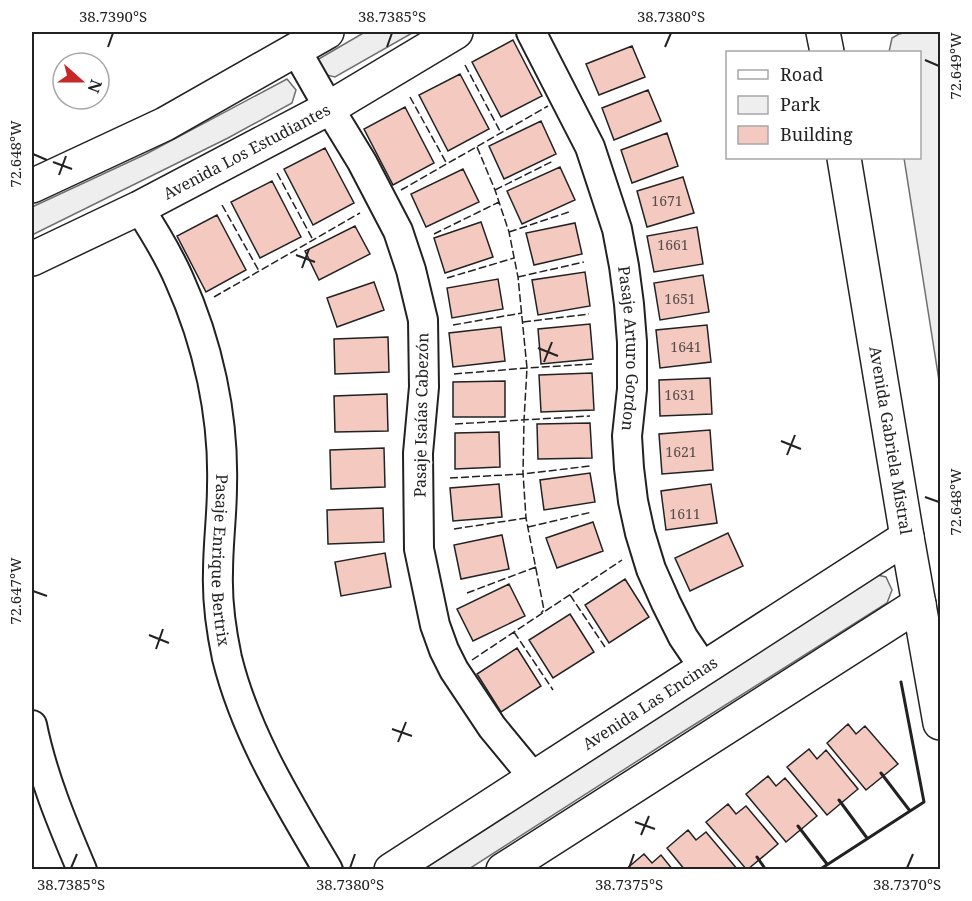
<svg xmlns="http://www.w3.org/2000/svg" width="972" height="901" viewBox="0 0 972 901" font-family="'Noto Serif',serif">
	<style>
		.green { fill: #eee; stroke: #6f6f6f; stroke-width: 1.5 }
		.building { fill: #f3c9c0; stroke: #222; stroke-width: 1.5 }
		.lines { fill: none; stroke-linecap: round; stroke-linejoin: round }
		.minor-casing { stroke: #222; stroke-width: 32 }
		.tertiary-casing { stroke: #222; stroke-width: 36 }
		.minor { stroke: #fff; stroke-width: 28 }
		.tertiary { stroke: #fff; stroke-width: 33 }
		.fence { stroke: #222; stroke-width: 1.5; stroke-dasharray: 8 3; stroke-linecap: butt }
		.wall { stroke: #222; stroke-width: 3 }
		.ticks { fill: none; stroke: #222; stroke-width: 2 }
		.labels { text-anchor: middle; stroke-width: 4.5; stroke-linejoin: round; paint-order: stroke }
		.number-label { font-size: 14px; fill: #564c4a }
		.street-label { font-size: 16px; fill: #222; stroke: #fff }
		.neatline { fill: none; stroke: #222; stroke-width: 2 }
		.ticks-label { font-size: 15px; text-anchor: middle; fill: #222 }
	</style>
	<rect width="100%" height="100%" fill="#fff"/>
	<path class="green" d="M365 32H414L335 77 318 73 317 60Z
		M908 32H940V387L904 158H920V52H889L892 38 899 34Z
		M287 79 296 90 292 103 228 138 32 235V207L146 154Z
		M873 574 886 577 892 590 887 603 670 740 469 869 422 870Z"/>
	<path class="building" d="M513 40 542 96 501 117 472 62Z
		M632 46 645 77 599 95 586 64Z
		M460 74 489 129 448 151 419 95Z
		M648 90 661 121 614 140 602 108Z
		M405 107 434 163 393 185 364 129Z
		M541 121 556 154 504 179 489 146Z
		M667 133 678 166 632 183 621 150Z
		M325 148 354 203 313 225 284 169Z
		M560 167 575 200 522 224 507 191Z
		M463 169 479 202 426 227 411 194Z
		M683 177 694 213 647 227 637 191Z
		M272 181 301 237 260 258 231 202Z
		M217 215 246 270 206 292 177 236Z
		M481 222 493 257 445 273 434 238Z
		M575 223 582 254 534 265 526 233Z
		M355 226 370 254 319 280 305 251Z
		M697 227 703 264 654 272 647 236Z
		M585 272 590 306 538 315 532 280Z
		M703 275 709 312 660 320 654 283Z
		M498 279 503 309 452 318 447 288Z
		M374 282 384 310 337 327 327 298Z
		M590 324 593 359 541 364 538 329Z
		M707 325 711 362 660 368 656 330Z
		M501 327 505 361 453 367 449 333Z
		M388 337 389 372 335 374 334 339Z
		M592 373 594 410 541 412 539 375Z
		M710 378 712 414 660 416 659 380Z
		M505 381V417H453V382Z
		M387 394 388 431 335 432 334 396Z
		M590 423 592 458 538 459 537 424Z
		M710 430 713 470 662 474 659 434Z
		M499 432 500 467 455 469V433Z
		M384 448 385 487 331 489 330 450Z
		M590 473 595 502 544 510 540 480Z
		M499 484 502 517 453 521 450 488Z
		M711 484 717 523 666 530 661 491Z
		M383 508 384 542 328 544 327 510Z
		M593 522 603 551 557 568 546 538Z
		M728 533 743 566 690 591 675 558Z
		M502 535 509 569 461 579 454 545Z
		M385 553 391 587 341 596 335 562Z
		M625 579 649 617 609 643 585 605Z
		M509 584 525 616 473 641 457 609Z
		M570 614 594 652 553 678 529 640Z
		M517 648 541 686 501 712 477 674Z
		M848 724 856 734 865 726 898 764 866 790 827 743Z
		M809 749 817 759 826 750 858 789 827 815 787 767Z
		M768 776 776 786 785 778 817 816 786 842 746 794Z
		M728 804 736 814 746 806 778 844 747 870 706 822Z
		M688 830 696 840 706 832 738 870H685L667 848Z
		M644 854 652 863 661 855 673 870H625Z"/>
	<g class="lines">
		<defs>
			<g id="minor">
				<path id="s1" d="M531 32 590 147 617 229 624 266 629 304 632 342V389L627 436 629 468 633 501 640 533 651 569 666 603 683 637 704 668"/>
				<path d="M296 50 329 108 362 162 398 231 411 270 423 320 424 387 418 453 419 549 435 625 444 650 454 670 492 727 534 778"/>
				<path id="s2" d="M139 208C154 231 168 254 179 279 208 343 224 416 222 486 222 515 218 543 218 572 217 600 221 630 227 658 246 735 288 802 328 870"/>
				<path d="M32 725C42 775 62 823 82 870"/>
			</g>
			<g id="tertiary">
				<path d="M823 32 827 52"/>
				<path id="s3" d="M844 158 907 537 940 723"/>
				<path d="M32 186 165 124 327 32"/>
				<path id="s4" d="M32 259 139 208 329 108 456 32"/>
				<path id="s5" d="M391 870 907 537"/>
				<path d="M503 870 919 604"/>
			</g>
		</defs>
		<use href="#minor" class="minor-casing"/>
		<use href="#tertiary" class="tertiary-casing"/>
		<use href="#minor" class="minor"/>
		<use href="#tertiary" class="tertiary"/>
		<path class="fence" d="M465 65 501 133
			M410 97 447 164
			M477 147 495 190 509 232 518 277 527 368 524 420 523 473 526 518 544 610 541 613
			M277 173 313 240
			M401 190 548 106
			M495 190 553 161
			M222 205 259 271
			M509 232 569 212
			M434 234 499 202
			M518 277 584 262
			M447 278 514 258
			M214 297 360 213
			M523 322 589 314
			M453 325 522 313
			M454 374 527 368 592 364
			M455 424 590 416
			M450 478 523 474 590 466
			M528 527 592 512
			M454 529 526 518
			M467 593 536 567
			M570 595 605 647
			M514 632 553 690
			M472 660 622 560"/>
		<path class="wall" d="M881 773 910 811
			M839 800 867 838
			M798 826 827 864
			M757 857 766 870
			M819 870 924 802 901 682"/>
	</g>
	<path class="ticks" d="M108 47 113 33M387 47 392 33M665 47 671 33M925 60 939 66M33 154 47 160M53 162 72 169M59 175 66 156M296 255 315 262M302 268 309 249M538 348 558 356M544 362 552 342M781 441 801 449M787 455 795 435M925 497 939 502M33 591 47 596M149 635 169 643M156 649 163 629M392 729 412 736M398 742 406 722M635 822 655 829M641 835 649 816M71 868 77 854M350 868 355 854M629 868 634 854M907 868 913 854"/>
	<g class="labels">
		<g class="number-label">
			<text x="667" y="206">1671</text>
			<text x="673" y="250">1661</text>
			<text x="680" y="304">1651</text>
			<text x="686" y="352">1641</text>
			<text x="680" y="400">1631</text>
			<text x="681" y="457">1621</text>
			<text x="685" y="519">1611</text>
		</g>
		<g class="street-label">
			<text dy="6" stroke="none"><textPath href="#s4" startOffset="240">Avenida Los Estudiantes</textPath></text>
			<text dy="6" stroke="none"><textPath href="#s1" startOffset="336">Pasaje Arturo Gordon</textPath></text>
			<text transform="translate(421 415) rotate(-89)" y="6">Pasaje Isaías Cabezón</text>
			<text dy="6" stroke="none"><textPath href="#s3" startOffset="286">Avenida Gabriela Mistral</textPath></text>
			<text dy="6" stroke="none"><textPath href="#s2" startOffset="369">Pasaje Enrique Bertrix</textPath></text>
			<text dy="6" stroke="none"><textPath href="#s5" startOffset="308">Avenida Las Encinas</textPath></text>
		</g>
	</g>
	<rect width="972" height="901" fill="none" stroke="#ffffff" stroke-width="66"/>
	<rect x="726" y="51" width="195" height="108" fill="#ffffff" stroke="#a7a7a7" stroke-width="1.5"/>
	<rect x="738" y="70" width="30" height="9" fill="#ffffff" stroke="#a7a7a7" stroke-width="1.5"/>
	<text x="780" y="81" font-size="18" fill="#222222">Road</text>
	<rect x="738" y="96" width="30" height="18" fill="#eeeeee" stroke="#a7a7a7" stroke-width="1.5"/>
	<text x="780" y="111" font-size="18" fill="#222222">Park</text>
	<rect x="738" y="126" width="30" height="18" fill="#f3c9c0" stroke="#a7a7a7" stroke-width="1.5"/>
	<text x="780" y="141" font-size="18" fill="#222222">Building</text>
	<g transform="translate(81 81) rotate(111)"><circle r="28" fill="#ffffff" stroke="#a7a7a7" stroke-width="1.5"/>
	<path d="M0-4.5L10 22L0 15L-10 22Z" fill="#c62828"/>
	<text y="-9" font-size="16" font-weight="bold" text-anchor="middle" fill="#222222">N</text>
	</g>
	<rect x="33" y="33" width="906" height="835" class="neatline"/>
	<g class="ticks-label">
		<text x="113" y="22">38.7390°S</text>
		<text x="392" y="22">38.7385°S</text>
		<text x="671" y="22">38.7380°S</text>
		<text transform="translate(956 66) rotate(-90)" y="5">72.649°W</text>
		<text transform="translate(16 154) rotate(-90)" y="5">72.648°W</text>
		<text transform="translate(956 502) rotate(-90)" y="5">72.648°W</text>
		<text transform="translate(16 591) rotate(-90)" y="5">72.647°W</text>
		<text x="71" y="890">38.7385°S</text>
		<text x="350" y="890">38.7380°S</text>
		<text x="629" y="890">38.7375°S</text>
		<text x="907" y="890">38.7370°S</text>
	</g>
</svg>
